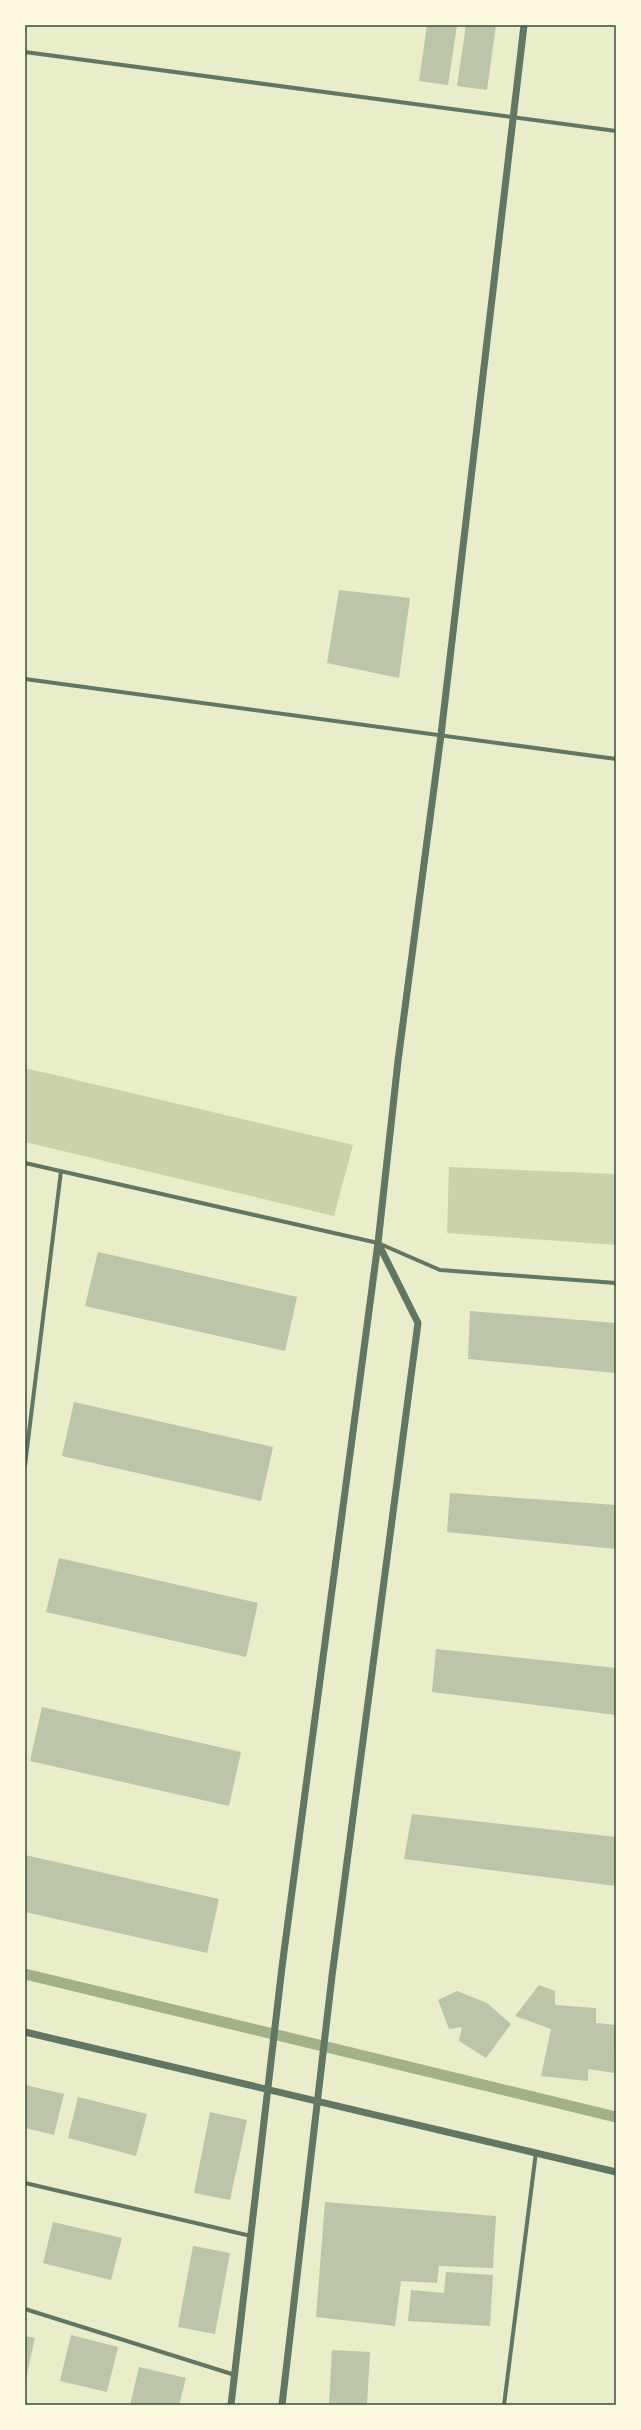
<svg xmlns="http://www.w3.org/2000/svg" width="641" height="2430" viewBox="0 0 641 2430" font-family="'Noto Sans',sans-serif">
	<style>
		.green { fill: #cad2ad }
		.lines { fill: none; stroke-linecap: round; stroke-linejoin: round }
		.stream { stroke: #a3b18a; stroke-width: 11 }
		.building { fill: #bcc5a7 }
		.minor { stroke: #617663; stroke-width: 4 }
		.tertiary { stroke: #617663; stroke-width: 7 }
		.neatline { fill: none; stroke: #344e41; stroke-width: 1.5 }
	</style>
	<rect width="100%" height="100%" fill="#e9edc9"/>
	<path class="green" d="M25 1068 353 1145 334 1216 25 1142Z
		M449 1167 616 1174V1245L447 1233Z"/>
	<g class="lines">
		<path class="stream" d="M25 1974 616 2117"/>
	</g>
	<path class="building" d="M427 25H457L448 85 419 81Z
		M466 25H496L487 90 457 86Z
		M339 590 410 598 399 678 327 663Z
		M98 1252 297 1297 285 1351 85 1306Z
		M470 1311 616 1323V1373L468 1359Z
		M74 1402 273 1447 261 1501 62 1456Z
		M450 1493 616 1505V1549L447 1532Z
		M59 1558 258 1603 246 1657 46 1612Z
		M436 1649 616 1668V1715L432 1692Z
		M42 1707 241 1752 229 1806 30 1761Z
		M412 1814 616 1837V1886L404 1859Z
		M25 1855 219 1899 207 1953 25 1912Z
		M539 1985 555 1991V2005L596 2008V2023L616 2025 614 2073 588 2069V2081L541 2076 551 2029 515 2016Z
		M457 1991 487 2003 511 2024 486 2058 459 2041 462 2027 449 2029 438 2000Z
		M25 2085 64 2094 54 2135 25 2128Z
		M78 2097 147 2114 136 2156 68 2138Z
		M210 2112 247 2120 230 2200 194 2193Z
		M325 2202 496 2216 493 2268 439 2266 437 2283 401 2281 395 2326 316 2317Z
		M53 2222 122 2238 111 2280 43 2263Z
		M193 2246 230 2253 215 2334 178 2327Z
		M446 2272 493 2275 490 2326 408 2321 411 2290 444 2293Z
		M71 2335 118 2347 107 2392 60 2381Z
		M25 2336 35 2338 26 2378H25Z
		M332 2350 370 2352 367 2405H329Z
		M139 2367 186 2378 179 2405H130Z"/>
	<g class="lines">
		<path class="minor" d="M25 52 616 131
			M25 679 616 759
			M25 1163 378 1243 440 1270 616 1283
			M25 1465 61 1171
			M25 2183 251 2236
			M25 2309 235 2375
			M504 2405 536 2152"/>
		<path class="tertiary" d="M25 2032 616 2172
			M231 2405 282 1967 378 1243 398 1061 441 735 524 25
			M282 2405 332 1976 418 1323 378 1243"/>
	</g>
	<rect width="641" height="2430" fill="none" stroke="#fefae0" stroke-width="52"/>
	<rect x="26" y="26" width="589" height="2378" class="neatline"/>
</svg>
